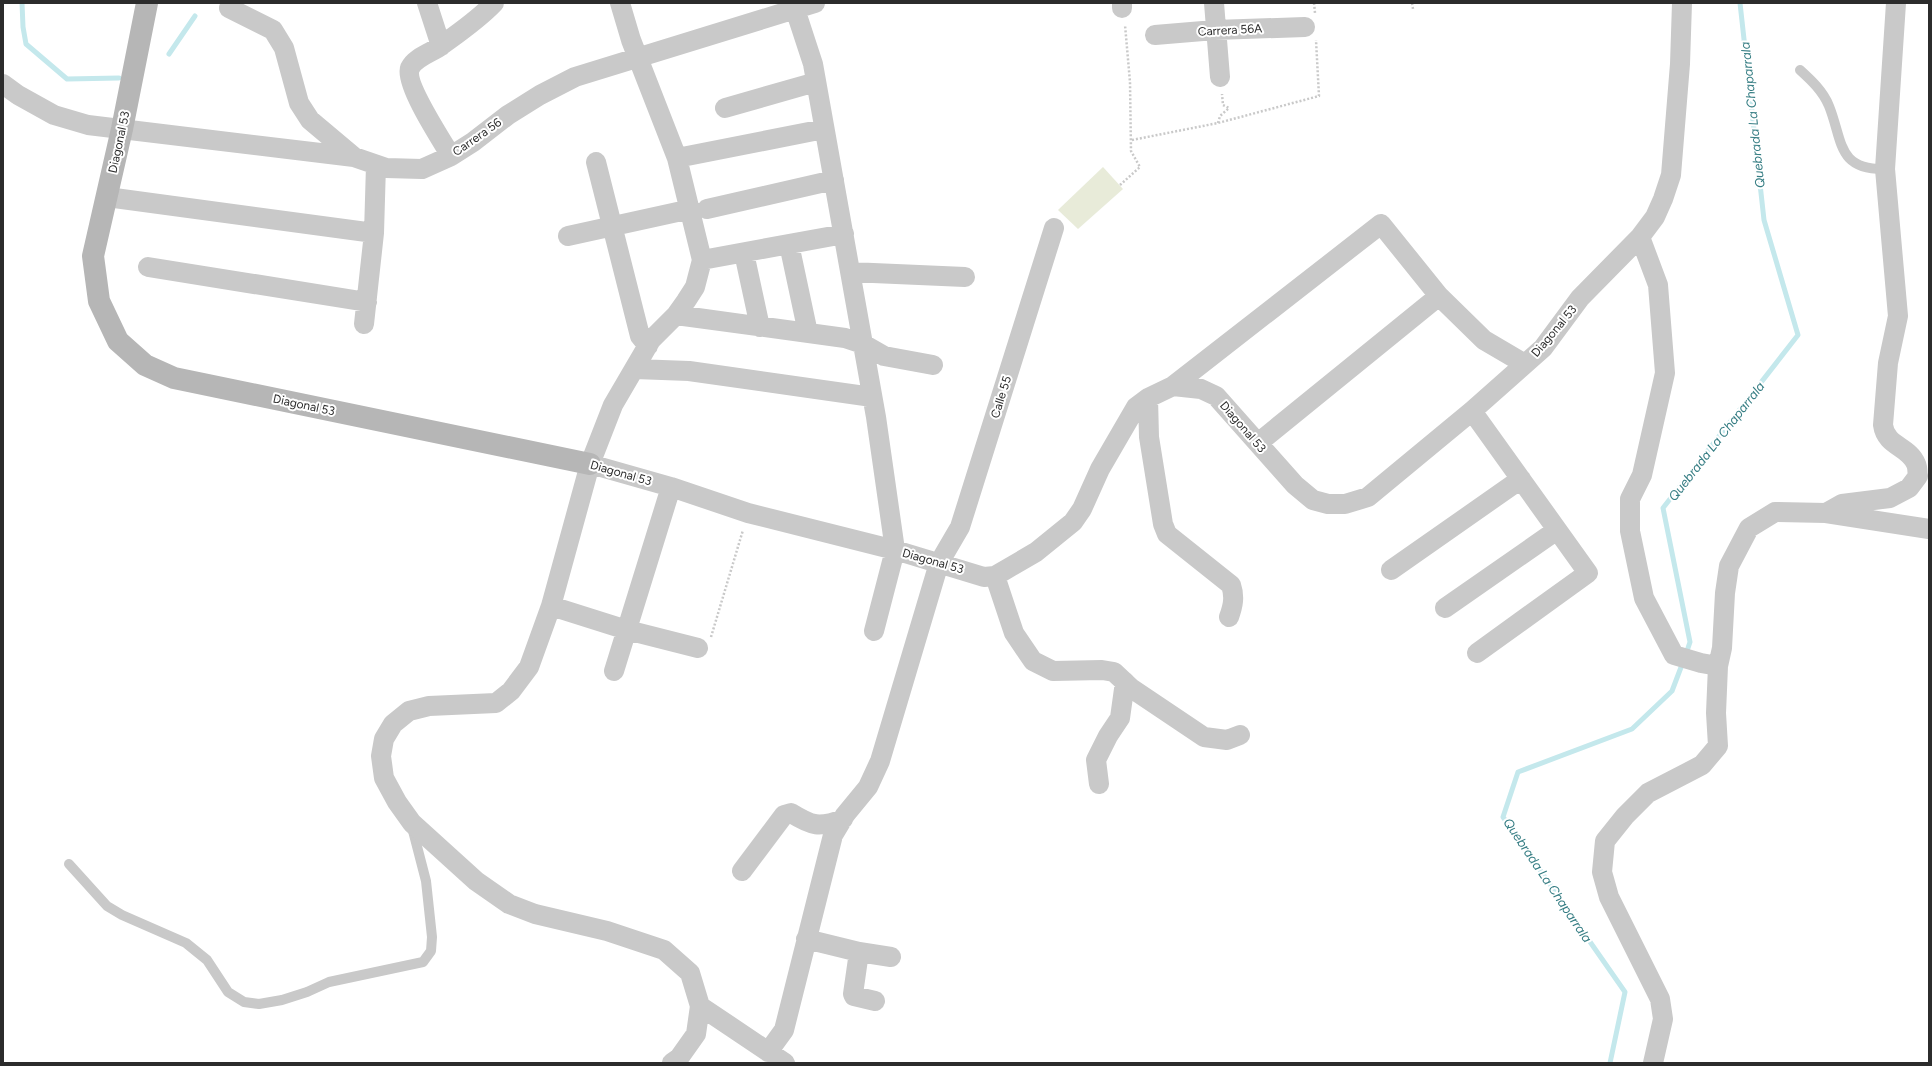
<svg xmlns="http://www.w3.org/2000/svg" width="1932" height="1066" viewBox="0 0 1932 1066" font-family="Figtree,sans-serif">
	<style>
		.green { fill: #e8ebd9 }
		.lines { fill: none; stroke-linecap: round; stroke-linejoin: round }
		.stream { stroke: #c4e8ec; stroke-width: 5 }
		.path { stroke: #c9c9c9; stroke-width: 2.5; stroke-dasharray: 2 2; stroke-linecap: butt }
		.lane { stroke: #c9c9c9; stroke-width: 10 }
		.street { stroke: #c9c9c9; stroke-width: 20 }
		.secondary { stroke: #b6b6b6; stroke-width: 22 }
		.labels { text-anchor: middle; stroke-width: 4; stroke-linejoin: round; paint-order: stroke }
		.street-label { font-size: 12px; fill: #2c2c2c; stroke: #fff }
		.water-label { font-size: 13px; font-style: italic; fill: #357d83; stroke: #fff }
	</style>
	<rect width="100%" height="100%" fill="#fff"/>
	<path class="green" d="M1103 167 1123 189 1078 229 1058 210Z"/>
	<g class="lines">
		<path class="stream" d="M22 3 23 27 26 44 67 79 119 78
			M169 54 195 16
			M1686 654 1690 642 1663 508 1798 335 1764 220 1740 3
			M1610 1063 1625 992 1503 817 1518 772 1632 729 1672 691 1683 662"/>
		<path class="path" d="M1314 3 1315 13
			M1412 3 1413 9
			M1218 123 1220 116 1229 108 1223 105 1222 94
			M1132 140 1218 123 1319 96 1316 40
			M1120 185 1140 167 1131 151 1130 82 1125 25
			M711 637 743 530"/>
		<path class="lane" d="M1800 70C1811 80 1823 91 1829 106 1843 141 1837 170 1885 169
			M69 864 107 906 122 915 186 943 207 960 228 992 244 1002 259 1004 282 1000 307 992 329 982 423 962 431 951 432 937 426 881 412 827"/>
		<path class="street" d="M427 3 441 46
			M620 3 631 40 677 158 702 260 695 287 686 301 676 315 651 340 613 405 590 464 551 606 529 667 511 691 496 703 429 706 409 711 393 724 384 739 381 756 384 778 397 802 412 823 476 881 509 904 535 914 607 931 664 950 690 973 700 1006 696 1034 679 1058 672 1063
			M793 3 813 64 876 417 895 550 874 631
			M1122 3V8
			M1214 3 1220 77
			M229 8 273 30 284 48 299 103 310 120 354 157
			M1155 35 1215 30 1305 27
			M3 84 18 95 54 115 88 125 354 157 386 168 422 169 451 156 473 142 508 115 540 95 575 77 815 3
			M725 108 816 82
			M451 156C442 141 404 83 410 68 415 57 433 52 442 45 460 32 479 19 494 3
			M677 158 824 129
			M596 162 640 336 648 346
			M107 197 374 233
			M707 209 834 180
			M568 236 691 209
			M1640 237 1658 285 1665 373 1642 475 1630 499V531L1644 598 1674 655 1701 663 1718 666 1722 648 1725 593 1729 566 1749 528 1775 512 1826 513 1929 529
			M789 244 808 333
			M744 253 760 327
			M702 260 844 234
			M148 267 367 302
			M850 272 965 277
			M676 315 845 338 863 344 884 356 933 365
			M364 324 374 233 376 165
			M635 369 689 371 872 397
			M1173 386 1381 224 1439 296 1484 340 1525 364
			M1148 398 1149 437 1163 524 1167 534 1231 585C1235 597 1233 606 1229 617
			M1472 411 1588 573 1477 653
			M1258 443 1439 296
			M590 464 671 487 748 513 895 550 984 577 995 576 1036 552 1073 522 1082 509 1100 469 1136 407 1148 398 1173 386 1201 389 1216 396 1295 485 1313 500 1328 504H1345L1368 497 1472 411 1543 348 1580 298 1640 237 1655 217 1663 199 1671 175 1680 64 1682 3
			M1826 513 1842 504 1890 498 1909 488 1918 476C1917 473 1918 468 1916 464 1909 446 1886 447 1883 425L1888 363 1898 316 1885 169 1896 3
			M1391 570 1521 479
			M995 576 1014 633 1033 661 1053 671 1102 670 1114 672 1131 688 1204 737 1227 740 1240 735
			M551 606 627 630 698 648
			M1445 608 1557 530
			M614 671 671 487
			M1099 784 1096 760 1108 736 1120 718 1125 682
			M742 871 784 815 791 813C812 826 819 828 843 819
			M806 939 859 952 891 957
			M859 952 853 994 854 996 875 1001
			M700 1006 785 1063
			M768 1052 784 1030 833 835 845 815 868 787 880 761 939 563 960 527 1054 228
			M1653 1063 1663 1019 1660 999 1609 897 1602 872 1605 841 1625 816 1648 793 1702 765 1718 746 1716 713 1718 666"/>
		<path class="secondary" d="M147 3 122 129 93 256 99 301 118 341 145 365 174 378 590 464"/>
	</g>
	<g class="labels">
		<g class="street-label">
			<text transform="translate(1230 30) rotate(-3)" y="4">Carrera 56A</text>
			<text transform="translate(477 137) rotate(-35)" y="4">Carrera 56</text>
			<text transform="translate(119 142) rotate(-78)" y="4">Diagonal 53</text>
			<text transform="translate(1554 331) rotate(-50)" y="4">Diagonal 53</text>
			<text transform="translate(1001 397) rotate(-73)" y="4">Calle 55</text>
			<text transform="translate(304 405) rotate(12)" y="4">Diagonal 53</text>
			<text transform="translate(1243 427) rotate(49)" y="4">Diagonal 53</text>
			<text transform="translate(621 473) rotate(16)" y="4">Diagonal 53</text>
			<text transform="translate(933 561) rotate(16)" y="4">Diagonal 53</text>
		</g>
		<g class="water-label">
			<text transform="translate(1752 115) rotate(-96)" y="5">Quebrada La Chaparrala</text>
			<text transform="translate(1716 441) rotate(-52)" y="5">Quebrada La Chaparrala</text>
			<text transform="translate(1548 880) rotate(56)" y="5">Quebrada La Chaparrala</text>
		</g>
	</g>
	<rect width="1932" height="1066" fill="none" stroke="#2c2c2c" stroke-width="8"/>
</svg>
